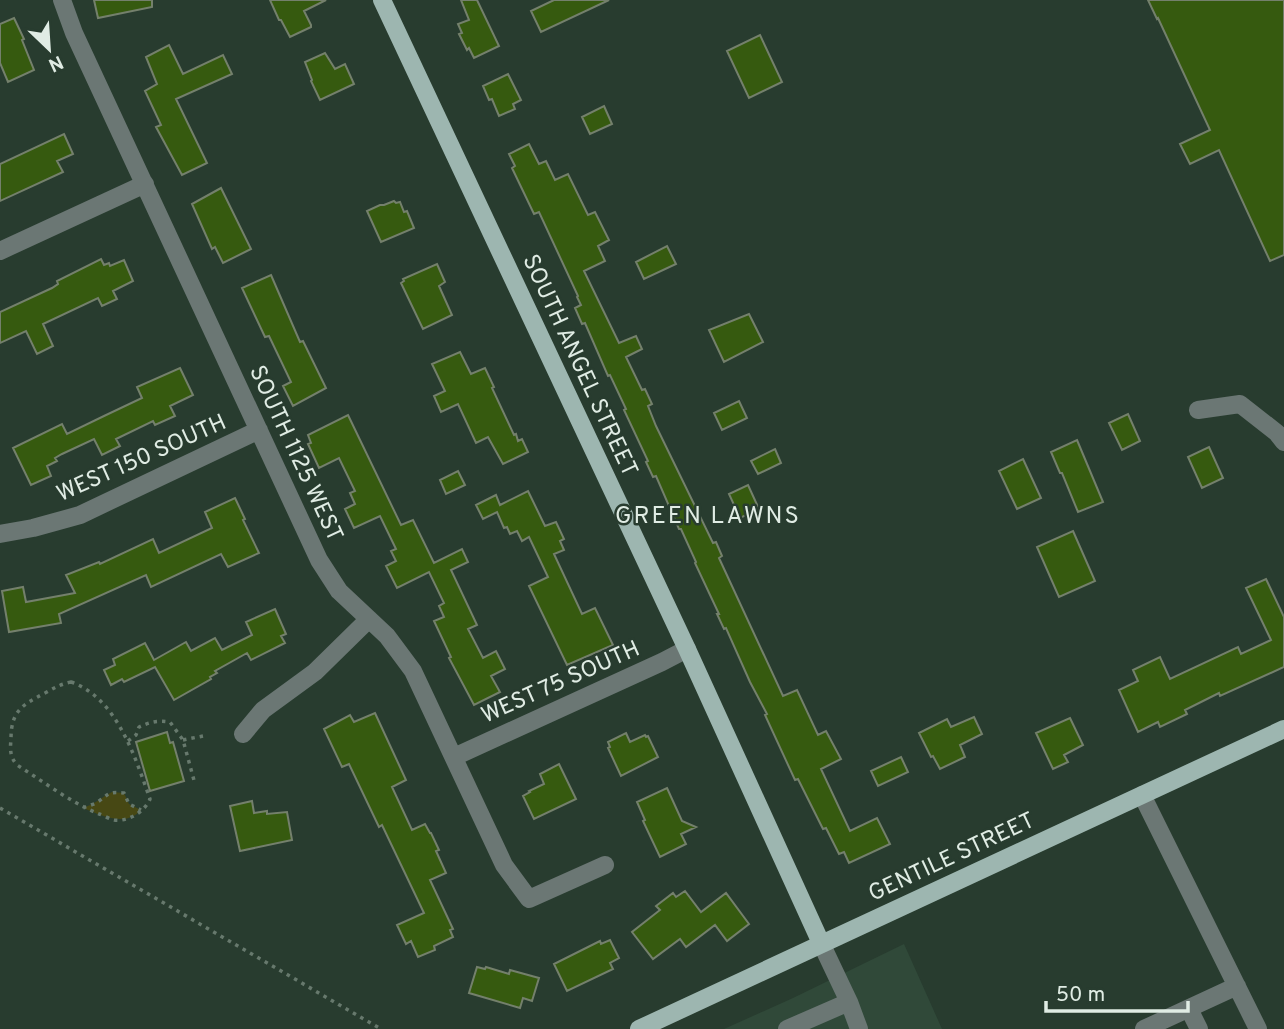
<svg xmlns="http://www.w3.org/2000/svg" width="1284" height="1029" viewBox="0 0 1284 1029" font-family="Overpass,sans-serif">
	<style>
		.built { fill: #304939 }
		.green { fill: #474814 }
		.building { fill: #365a0f; stroke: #74806c; stroke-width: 2 }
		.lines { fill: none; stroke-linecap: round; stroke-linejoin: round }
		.path { stroke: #67796d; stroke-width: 3.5; stroke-dasharray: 3.5 5; stroke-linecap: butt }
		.minor { stroke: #6b7774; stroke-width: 18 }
		.major { stroke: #9db6b0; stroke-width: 18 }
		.labels { text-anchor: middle; stroke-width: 5; stroke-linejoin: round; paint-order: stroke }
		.street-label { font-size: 23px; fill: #e0ece4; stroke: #283c2f }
		.neighbourhood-label { font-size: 24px; letter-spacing: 2px; fill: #e0ece4; stroke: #283c2f }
	</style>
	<rect width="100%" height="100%" fill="#283c2f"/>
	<path class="built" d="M904 944 942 1029H724L793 998Z"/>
	<path class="green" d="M112 792 124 793 129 804 141 810C125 828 101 815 83 808 95 804 102 797 112 792Z"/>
	<path class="building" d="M94 0H152V7L98 18Z
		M270 0H326L304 11 311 25V27L290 37 281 20H279Z
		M461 0H477L499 46 474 58 469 48 467 50 459 34 462 33 458 24 469 20Z
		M554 0H609L541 32 531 11Z
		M1148 0H1284V255L1270 261 1219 150 1190 164 1180 144 1210 130 1158 18 1157 19Z
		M14 18 24 39 22 40 34 70 8 82 0 63V24Z
		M760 35 782 82 749 98 727 51Z
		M169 45 183 74 223 55 232 74 176 99 207 163 182 175 156 127 161 125 145 91 157 84 146 57Z
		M325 53 335 69 345 64 354 84 320 100 311 81 312 80 305 62Z
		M508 74 521 100 513 104 515 109 499 116 492 99 489 100 483 86Z
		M604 106 612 124 590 134 582 117Z
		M64 134 73 154 57 161 63 172 0 201V164Z
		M529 144 539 164 546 161 555 180 568 174 588 215 595 212 609 240 598 246 605 261 584 271 619 343 636 336 642 349 626 357 642 390 645 389 652 404 648 406 656 426 713 543 716 542 722 556 719 558 783 696 797 690 818 735 826 731 841 759 821 769 850 831 877 818 890 844 849 863 844 852 839 854 826 828 823 829 798 779 795 780 765 715 767 714 750 682 726 628 724 629 717 614H719L695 563 696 562 681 529H679L656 476 653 477 646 462 648 461 624 410 626 409 610 375 608 376 585 323 582 324 575 308 581 305 577 297 578 296 539 212 534 214 512 168 515 166 509 154Z
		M221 188 251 249 223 263 215 247 212 249 192 204Z
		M394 201 396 203 400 202 404 212 407 211 414 228 381 242 367 211 380 205H384Z
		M667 246 676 264 644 279 636 262Z
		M101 259 104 265 109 263 110 266 124 260 133 281 113 291 117 299 102 306 98 298 43 324 53 346 37 354 26 331 0 343V312L52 288 58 284 57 281Z
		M437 264 445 282 439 286 452 315 423 329 401 283 404 281 403 279Z
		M271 275 300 342 303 341 326 388 293 406 283 386 291 382 269 336 265 337 242 288Z
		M749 314 763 342 724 362 709 330Z
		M460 352 471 374 485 368 494 387 492 388 514 435 516 434 518 441 522 439 528 452 503 464 488 437 476 443 458 404 441 412 434 396 445 391 432 364Z
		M180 368 193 395 170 406 175 416 155 425 153 421 116 439 120 446 102 455 94 439 62 454 55 458 57 461 47 466 51 476 31 485 13 448 62 424 67 434 104 416 142 398 137 387Z
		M739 401 747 418 722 430 714 413Z
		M1128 414 1140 441 1122 450 1109 423Z
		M348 415 401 525 413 520 434 563 462 549 468 562 451 570 477 625 468 629 483 658 496 651 505 669 491 676 500 692 474 705 449 658 451 657 434 621 444 617 439 606 444 603 429 572 397 588 386 566 396 561 391 551 396 549 380 516 354 528 345 509 355 504 350 493 355 491 339 458 319 468 308 444 311 443 308 435Z
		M1077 440 1103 502 1078 512 1062 473H1060L1051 452Z
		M1209 447 1223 478 1202 488 1188 457Z
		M775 449 781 463 758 474 751 461Z
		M1023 459 1041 498 1017 509 999 471Z
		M458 471 465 485 446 494 440 480Z
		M748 485 759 509 740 518 729 494Z
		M528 491 545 526 556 522 564 539 560 541 564 550 554 554 582 614 595 608 613 645 567 665 529 586 548 577 529 537 522 541 517 531 510 534 507 527 504 528 497 512 483 519 476 505 496 495 500 505Z
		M235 498 245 519 243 520 259 553 228 567 221 554 151 587 146 575 59 614 61 623 9 632 2 591 23 587 26 602 75 593 66 575 99 562 100 564 153 539 159 553 212 528 205 512Z
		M1073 531 1095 581 1059 597 1037 547Z
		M1266 579 1284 617V667L1220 696 1219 693 1185 710 1187 714 1160 727 1158 722 1138 732 1119 690 1138 681 1133 670 1160 657 1170 679 1238 647 1241 654 1271 640 1246 588Z
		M275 609 286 634 281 636 285 643 251 660 247 653 215 671 217 673 210 677 211 679 174 700 155 667 124 682 122 679 111 685 104 670 115 665 113 659 145 643 154 660 186 642 191 651 215 638 222 650 252 635 246 622Z
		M375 713 406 780 392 787 412 830 425 824 430 833H431L439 850 436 851 446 873 430 880 453 929 450 930 453 937 434 946 435 950 418 957 411 941 406 944 397 925 424 913 382 825 379 827 349 764 342 767 324 729 350 715 354 722Z
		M974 717 982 734 960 745 965 757 940 769 933 756 931 757 919 733 947 719 951 727Z
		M1070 718 1083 745 1064 755 1068 762 1053 769 1036 733Z
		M167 732 170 743 173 742 184 781 150 791 136 742Z
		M626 733 630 742 645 735 646 737 648 736 658 757 621 776 608 748 610 747 608 742Z
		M901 757 908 772 878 786 871 771Z
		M559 764 576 799 534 819 523 796 530 792 529 791 544 784 540 774Z
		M667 788 682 821 696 827 681 834 686 844 660 857 643 821 645 820 637 802Z
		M252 801 254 813 267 811V814L287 812 292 840 240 851 230 806Z
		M685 891 701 912 726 893 749 924 727 941 715 925 686 947 680 939 653 959 632 932 660 910 656 906 673 893 676 897Z
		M610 940 619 958 610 963 613 969 567 991 554 964 600 941 601 944Z
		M477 967 485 969 486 967 509 974 510 970 539 978 532 1001 523 998 520 1008 469 993Z"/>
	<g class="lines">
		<path class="path" d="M71 682C117 698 135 757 150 799 145 811 129 822 114 820 109 819 103 815 99 814 70 802 44 782 17 765 10 757 10 750 11 739 11 711 22 705 45 693 54 688 61 684 71 682Z
			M183 740 203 736
			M128 741 136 735 139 727C150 722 158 720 170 722L183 740 195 784
			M0 808 381 1029
			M83 808C87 806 92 805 96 803 109 795 106 791 124 793L129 804 141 810"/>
		<path class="minor" d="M62 0 74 33 319 560 339 591 387 636 413 671 504 865 529 899 605 865
			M0 251 145 184
			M1198 410 1240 404 1277 433 1284 442
			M0 534 33 528 80 515 259 430
			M243 734 263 710 315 672 369 619
			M454 757 662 662 687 649
			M1142 795 1258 1029
			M821 943 849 1002 859 1029
			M1189 1009 1199 1029
			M787 1029 849 1002
			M1144 1029 1237 986"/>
		<path class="major" d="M382 0 687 649 821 943
			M639 1029 1284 729"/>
	</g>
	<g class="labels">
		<g class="street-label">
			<text transform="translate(581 365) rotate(65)" y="8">SOUTH ANGEL STREET</text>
			<text transform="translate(297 453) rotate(65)" y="8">SOUTH 1125 WEST</text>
			<text transform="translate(141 457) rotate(-24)" y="8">WEST 150 SOUTH</text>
			<text transform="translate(560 681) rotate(-24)" y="8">WEST 75 SOUTH</text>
			<text transform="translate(951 856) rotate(-25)" y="8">GENTILE STREET</text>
		</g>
		<g class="neighbourhood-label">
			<text x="708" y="523">GREEN LAWNS</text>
		</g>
	</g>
	<g transform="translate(49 49) rotate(155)" stroke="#283c2f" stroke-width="5" paint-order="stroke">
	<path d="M0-5L12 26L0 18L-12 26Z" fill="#e0ece4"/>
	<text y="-10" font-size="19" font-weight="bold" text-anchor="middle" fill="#e0ece4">N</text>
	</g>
	<path d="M1046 1001v10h142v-10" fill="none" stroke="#e0ece4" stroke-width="3.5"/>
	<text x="1056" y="1001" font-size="21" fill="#e0ece4" stroke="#283c2f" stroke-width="5" paint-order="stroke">50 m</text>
</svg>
